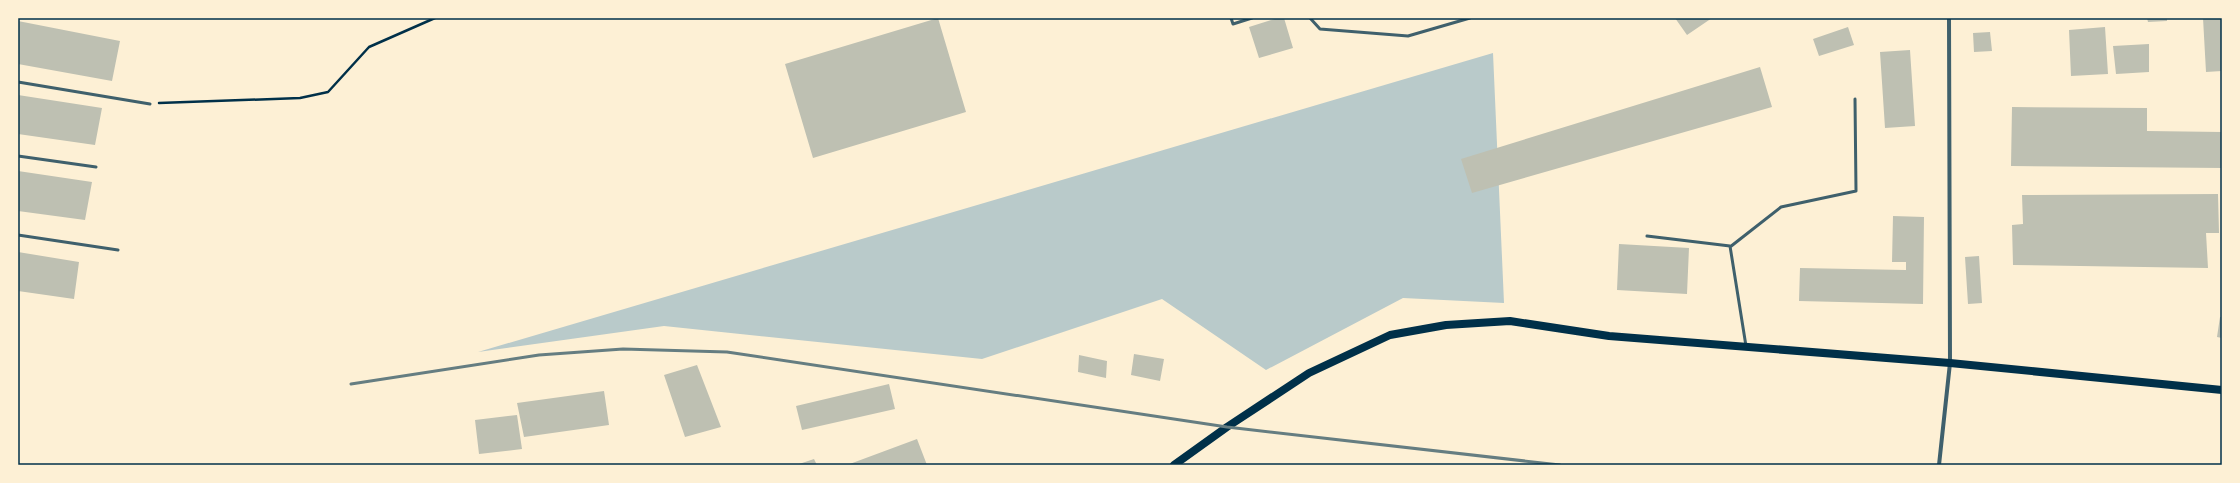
<svg xmlns="http://www.w3.org/2000/svg" width="2240" height="483" viewBox="0 0 2240 483" font-family="'Alegreya Sans',sans-serif">
	<style>
		.green { fill: #b9caca }
		.building { fill: #bec0b2 }
		.lines { fill: none; stroke-linecap: round; stroke-linejoin: round }
		.path { stroke: #003049; stroke-width: 2.5 }
		.service { stroke: #3f606c; stroke-width: 3 }
		.minor { stroke: #3f606c; stroke-width: 4 }
		.secondary { stroke: #003049; stroke-width: 8 }
		.rail { stroke: #657d81; stroke-width: 3 }
		.neatline { fill: none; stroke: #003049; stroke-width: 1.5 }
	</style>
	<rect width="100%" height="100%" fill="#fdf0d5"/>
	<path class="green" d="M1493 53 1504 303 1403 298 1266 370 1162 299 982 359 664 326 478 352Z"/>
	<path class="building" d="M938 18 966 112 813 158 785 64Z
		M1278 18H1284L1293 48 1259 58 1249 27Z
		M1675 18H1712L1687 35Z
		M2147 18H2167V21L2148 22Z
		M2203 18H2222V71L2206 72Z
		M18 21 120 41 112 81 18 64Z
		M1848 27 1854 45 1819 56 1813 39Z
		M2105 27 2108 74 2071 76 2069 30Z
		M1990 32 1992 51 1974 52 1973 33Z
		M2149 44V72L2116 74 2113 46Z
		M1910 50 1915 126 1885 128 1880 52Z
		M1760 67 1772 107 1472 193 1461 159Z
		M18 95 102 108 95 145 18 134Z
		M2012 107 2147 108V131L2222 132V168L2011 166Z
		M18 171 92 182 85 220 18 211Z
		M2218 194 2219 233H2206L2208 268 2013 265 2012 225 2023 224 2022 195Z
		M1893 216 1924 217 1923 304 1799 301 1800 268 1906 270V262H1892Z
		M1619 244 1689 248 1687 294 1617 290Z
		M18 252 79 262 74 299 18 291Z
		M1979 256 1982 303 1968 304 1965 257Z
		M2220 317H2222V338L2217 337Z
		M1134 354 1164 359 1160 381 1131 375Z
		M1079 355 1107 361 1106 378 1078 372Z
		M697 365 721 427 685 437 664 375Z
		M889 384 895 409 802 430 796 406Z
		M604 391 609 425 524 437 517 403Z
		M517 415 522 449 479 454 475 420Z
		M917 439 927 465H847Z
		M814 459 817 465H796Z"/>
	<g class="lines">
		<path class="path" d="M159 103 300 98 328 92 369 47 435 18"/>
		<path class="service" d="M1231 18 1233 24 1252 18
			M1310 18 1320 29 1408 36 1470 18
			M18 82 150 104
			M18 156 96 167
			M18 235 118 250
			M1647 236 1730 246 1746 346
			M1730 247 1781 207 1856 191 1855 99"/>
		<path class="minor" d="M1939 465 1950 363 1949 18"/>
		<path class="secondary" d="M1174 465 1227 427 1309 373 1390 335 1446 325 1510 321 1609 336 1950 363 2222 390"/>
		<path class="rail" d="M351 384 539 355 623 349 727 352 1227 427 1560 465"/>
	</g>
	<rect width="2240" height="483" fill="none" stroke="#fdf0d5" stroke-width="38"/>
	<rect x="19" y="19" width="2202" height="445" class="neatline"/>
</svg>
